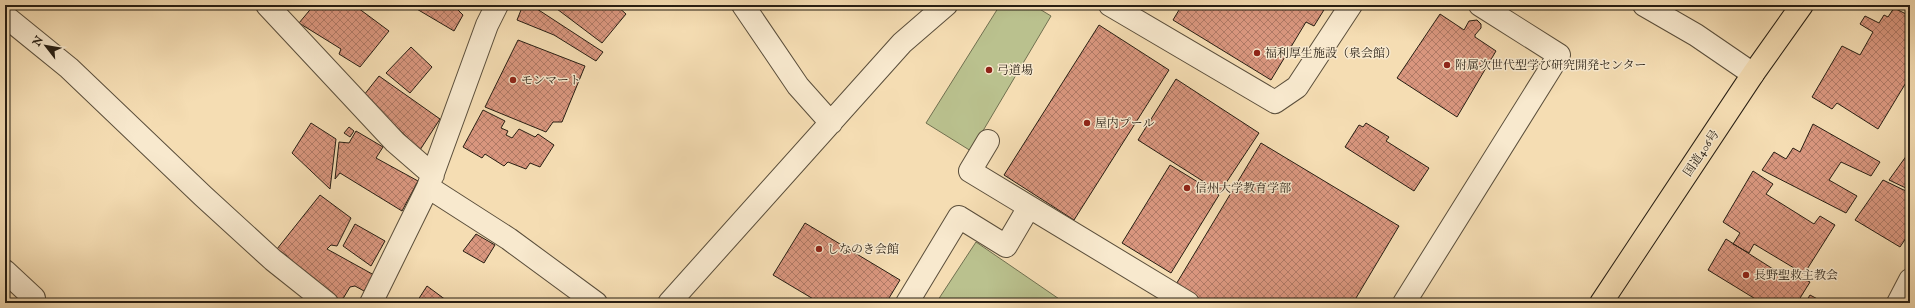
<svg xmlns="http://www.w3.org/2000/svg" width="1915" height="308" viewBox="0 0 1915 308" font-family="'IM FELL English','Noto Serif JP',serif">
	<style>
		.pitch { fill: #bac18e; stroke: #707050 }
		.building { fill: url(#building-cross-hatch); stroke: #271e13 }
		.lines { fill: none; stroke-linecap: round; stroke-linejoin: round }
		.minor-casing { stroke: #5a4e3b; stroke-width: 24 }
		.highway-casing { stroke: #271e13; stroke-width: 24 }
		.minor { stroke: #f8e9ce; stroke-width: 22 }
		.highway { stroke: #f5ddb3; stroke-width: 22 }
		.poi-dot { fill: #8f2418; stroke: #f8e9ce; stroke-width: 1.5 }
		.labels { text-anchor: middle; stroke-width: 3; stroke-linejoin: round; paint-order: stroke }
		.poi-label { font-size: 12px; fill: #271e13; stroke: #f8e9ce; text-anchor: start }
		.street-label { font-size: 12px; fill: #271e13; stroke: #f8e9ce }
	</style>
	<defs>
		<pattern id="building-cross-hatch" width="8" height="8" patternUnits="userSpaceOnUse"><rect width="8" height="8" fill="#d9967e"/><path d="M0 0l8 8M0 8l8-8" fill="none" stroke="#b07a66"/></pattern>
	</defs>
	<rect width="100%" height="100%" fill="#f5ddb3"/>
	<filter id="stains"><feTurbulence type="fractalNoise" baseFrequency=".005" numOctaves="4"/><feColorMatrix values="0 0 0 0 .2 0 0 0 0 .09 0 0 0 0 .02 0 0 0 .5 -.17"/></filter>
	<radialGradient id="worn" r=".72"><stop offset=".6" stop-color="#630" stop-opacity="0"/><stop offset="1" stop-color="#630" stop-opacity=".3"/></radialGradient>
	<path class="pitch" d="M1000 5H1033L1051 16 971 151 926 123Z
		M976 242 1065 303H936Z"/>
	<path class="building" d="M314 5H354L389 31 360 67 339 54 341 49 299 23Z
		M410 5H462L458 10 463 15 454 31Z
		M523 5H531L603 52 596 61 554 35 517 20Z
		M560 5H616L626 14 602 43 557 9Z
		M1182 5H1327L1314 26 1306 22 1271 80 1173 20Z
		M1894 8 1910 16V76L1878 129 1837 103 1832 109 1812 97 1842 46 1860 55 1873 32 1860 24 1865 16 1879 23 1884 15 1888 17Z
		M1440 14 1464 30 1469 21 1477 20 1481 24V28L1475 35V37L1496 51 1457 117 1397 78Z
		M1099 25 1169 70 1074 220 1004 175Z
		M518 40 585 66 562 122H553L546 132 485 107Z
		M411 47 432 67 410 93 386 73Z
		M379 76 440 119 420 150 364 95Z
		M1176 79 1259 133 1220 192 1138 140Z
		M483 110 505 121 501 128 508 131 506 135 512 138 519 129 535 137 538 134 554 145 540 167 530 163 526 169 508 162 504 166 485 154 482 158 463 147Z
		M311 123 336 139 330 189 292 153Z
		M1366 123 1389 137 1386 141 1429 168 1414 191 1345 147 1359 125 1363 127Z
		M1813 124 1880 162 1871 176 1841 162 1829 180 1857 196 1846 213 1762 170 1774 152 1786 159 1793 148 1800 152Z
		M349 127 354 131 350 137 344 133Z
		M356 131 383 147 376 158 418 181 402 211 340 173 335 179 339 142 349 143Z
		M1261 143 1399 226 1353 303H1203L1175 286Z
		M1907 155 1910 157V190L1889 180Z
		M1170 165 1219 195 1171 273 1122 243Z
		M1753 171 1773 184 1766 194 1814 224 1820 216 1835 225 1804 274 1754 244 1749 253 1733 244 1740 233 1723 222Z
		M1883 180 1910 193V232L1900 247 1855 220Z
		M320 195 351 218 337 246 331 245 327 249 374 275 364 291 355 286 350 287 341 302 287 261V256L277 249Z
		M805 223 900 280 886 303H820L773 275Z
		M355 224 385 241 371 266 343 246Z
		M476 234 495 245 484 263 463 251Z
		M1726 239 1784 276 1788 271 1810 282 1797 303H1762L1708 270Z
		M427 286 450 303H416Z
		M1810 295 1825 303H1805Z"/>
	<g class="lines">
		<defs>
			<path id="minor" d="M267 5 395 142 433 175
				M743 5 798 86 831 123
				M1110 5 1275 102 1297 87 1351 5
				M1644 5 1696 35 1753 74
				M5 16 69 68 203 196 273 260 327 303
				M988 141 970 171 1188 303
				M428 187 509 239 596 303
				M5 271 34 298 30 303
				M371 303 428 187 487 25 497 5
				M669 303 902 43 946 5
				M907 303 959 217 1006 246 1029 207
				M1404 303 1559 55 1480 5
				M1898 303 1910 280"/>
			<path id="highway" d="M1601 303 1753 74 1802 5"/>
		</defs>
		<use href="#minor" class="minor-casing"/>
		<use href="#highway" class="highway-casing"/>
		<use href="#minor" class="minor"/>
		<use href="#highway" class="highway"/>
	</g>
	<g class="poi-dot">
		<circle cx="1257" cy="53" r="4"/>
		<circle cx="1447" cy="65" r="4"/>
		<circle cx="989" cy="70" r="4"/>
		<circle cx="513" cy="80" r="4"/>
		<circle cx="1087" cy="123" r="4"/>
		<circle cx="1187" cy="188" r="4"/>
		<circle cx="819" cy="249" r="4"/>
		<circle cx="1746" cy="275" r="4"/>
	</g>
	<g class="labels">
		<g class="poi-label">
			<text x="1265" y="57">福利厚生施設（泉会館）</text>
			<text x="1455" y="69">附属次世代型学び研究開発センター</text>
			<text x="997" y="74">弓道場</text>
			<text x="521" y="84">モンマート</text>
			<text x="1095" y="127">屋内プール</text>
			<text x="1195" y="192">信州大学教育学部</text>
			<text x="827" y="253">しなのき会館</text>
			<text x="1754" y="279">長野聖救主教会</text>
		</g>
		<g class="street-label">
			<text transform="translate(1701 153) rotate(-56)" y="4">国道406号</text>
		</g>
	</g>
	<rect width="1915" height="308" fill="none" stroke="#f5ddb3" stroke-width="20"/>
	<rect x="6" y="6" width="1903" height="296" fill="none" stroke="#271e13" stroke-width="2"/>
	<rect x="10" y="10" width="1895" height="288" fill="none" stroke="#271e13"/>
	<g transform="translate(46 46) rotate(301)" stroke="#f8e9ce" stroke-width="3" paint-order="stroke">
	<path d="M0-3L7 15L0 10L-7 15Z" fill="#271e13"/>
	<text y="-6" font-size="11" font-weight="bold" text-anchor="middle" fill="#271e13">N</text>
	</g>
	<rect width="100%" height="100%" filter="url(#stains)"/>
	<rect width="100%" height="100%" fill="url(#worn)"/>
</svg>
